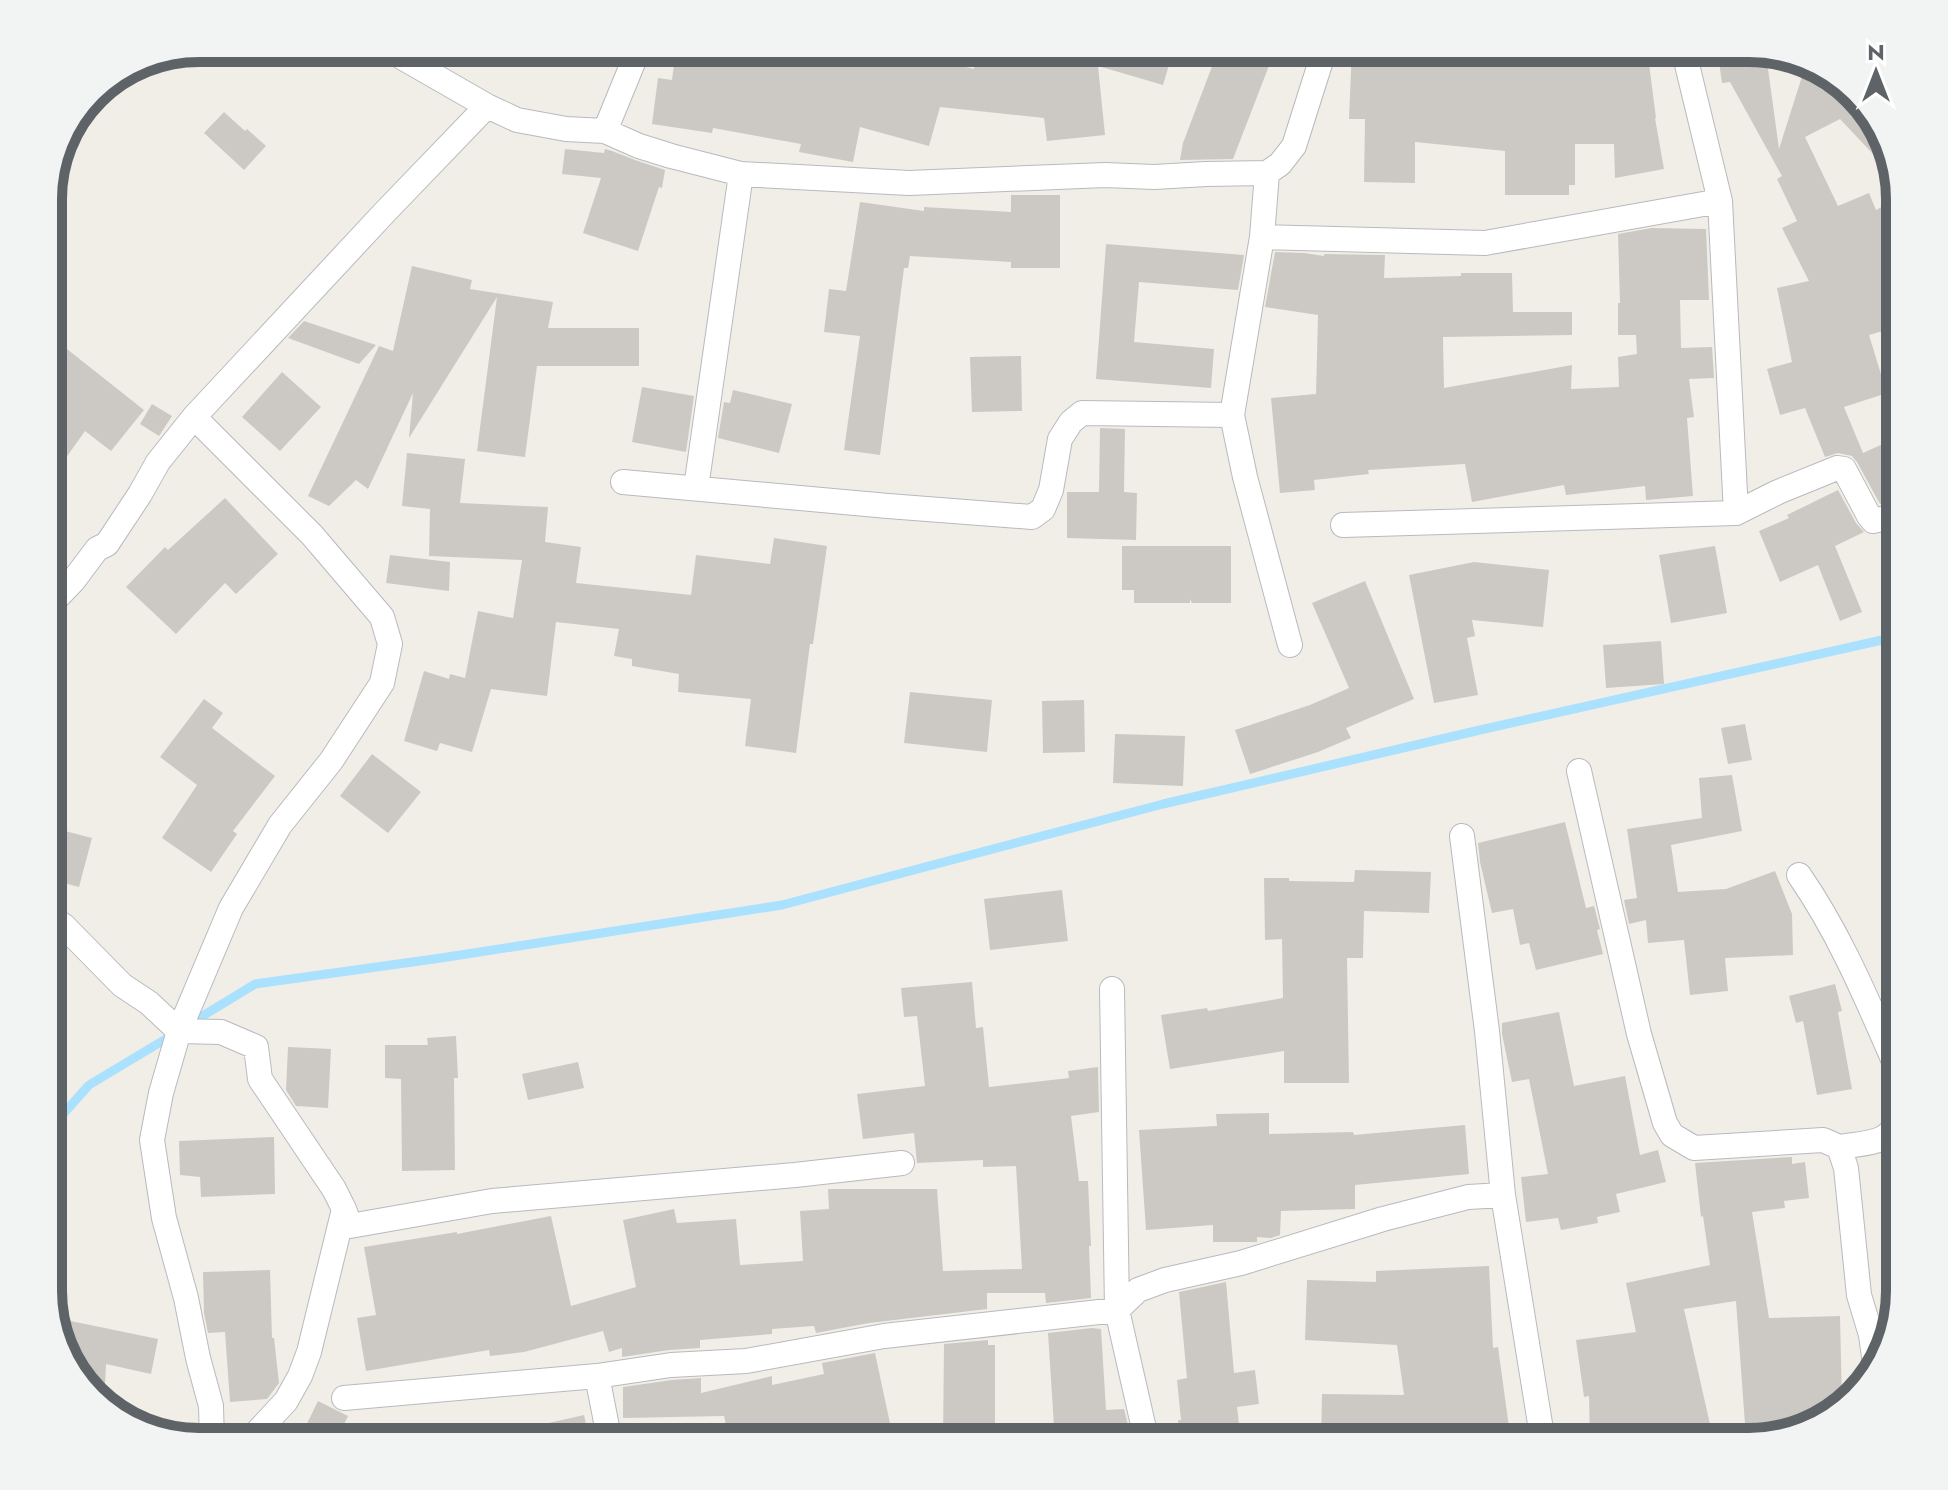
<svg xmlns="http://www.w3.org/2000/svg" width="1948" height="1490" viewBox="0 0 1948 1490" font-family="Jost,sans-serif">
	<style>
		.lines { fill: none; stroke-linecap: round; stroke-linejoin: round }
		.stream { stroke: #a9e1ff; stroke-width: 9 }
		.building { fill: #ccc9c4 }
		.minor-casing { stroke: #b7babe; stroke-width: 26 }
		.minor { stroke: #fff; stroke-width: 24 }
		.rim { fill: none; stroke: #5e6368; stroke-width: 10 }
	</style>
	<rect width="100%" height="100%" fill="#f1eee7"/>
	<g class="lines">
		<path class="stream" d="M186 1026 255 984 441 958 782 905 1163 804 1480 730 1900 636
			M48 1131 89 1085 174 1034"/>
	</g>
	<path class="building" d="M676 48H850L893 59 896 49 974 69 976 48H1174L1163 85 1098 66 1105 135 1047 141 1044 118 940 107 929 146 860 127 853 162 799 152 801 144 713 128 712 133 652 124 658 78 672 80Z
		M1219 48H1245L1272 58 1233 159 1180 160 1183 143Z
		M1352 48H1504V59H1597V48H1647L1656 118H1655L1664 169 1615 178 1614 144H1575V185H1569V195H1505V151L1415 142V183L1364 182 1365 119H1349Z
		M1717 48H1750L1766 54 1779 149 1805 67 1841 79 1885 132 1887 141 1873 154 1840 119 1805 137 1838 206 1869 193 1876 210 1900 197V326L1869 335 1884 384V394L1844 407 1863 453 1894 439 1900 452V500L1880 504 1857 462 1852 456 1838 453 1825 457 1805 408 1780 415 1767 369 1792 362 1777 288 1809 281 1782 228 1797 221 1777 179 1782 176 1730 82 1722 83Z
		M224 112 245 131 247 129 266 146 244 170 204 133Z
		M565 149 604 153 605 149 612 151 635 160 665 170 662 188 659 187 638 251 583 233 601 178 562 174Z
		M1011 195H1060V268H1011V262L910 256 908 268H904L880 455 844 450 860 336 824 332 829 289 846 291 860 202 924 211V207L1011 212Z
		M1652 228 1706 229 1709 300H1680L1681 348 1712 347 1714 378 1689 379 1694 417 1687 418 1693 496 1646 500 1645 486 1566 495 1564 485 1472 502 1465 464 1368 470 1369 474 1314 480 1315 490 1280 493 1271 398 1316 394 1318 315 1265 307 1275 252 1304 253 1324 256V254L1385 255 1384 278 1461 276V273H1512L1513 312H1572V335L1443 337 1444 388 1572 365 1571 389 1619 387 1618 357 1637 354 1636 335H1618V303H1620L1618 234Z
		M1106 244 1244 255 1238 290 1139 282 1134 342 1214 349 1211 388 1096 379Z
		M412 266 472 280 470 289 553 302 548 328H639V366H537L525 457 477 451 497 297 409 438 413 393 368 489 356 480 329 506 308 496 379 346 393 351Z
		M304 321 376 345 359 364 288 338Z
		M48 334 144 410 111 451 85 431 48 483Z
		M1021 356 1022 411 972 412 970 357Z
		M282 372 321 407 280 451 242 417Z
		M642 387 694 396 686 452 632 442Z
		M733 390 792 404 779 453 718 438 724 402 730 403Z
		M152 404 172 416 159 436 140 424Z
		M1100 428 1125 429 1124 492 1137 493 1136 540 1067 538V492H1099Z
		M407 453 465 459 460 503 548 507 545 542 581 547 576 583 691 595 696 555 770 564 774 538 827 546 813 644H810L796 753 745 746 751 699 678 692 679 674 632 666V659L614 656 619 629 556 622 547 696 491 689 472 752 440 743 437 751 404 741 424 671 449 679 450 674 465 678 478 611 513 618 522 560 429 556 430 509 402 506Z
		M1838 490 1856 523 1864 532 1835 546 1862 612 1840 621 1818 565 1780 582 1759 531 1789 518 1787 515Z
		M225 498 278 554 236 594 225 583 176 634 126 587 165 547 168 550Z
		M1122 546H1231V603H1192L1190 599V603H1134V590H1122Z
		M1715 546 1727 613 1671 623 1659 555Z
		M390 555 450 562 449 591 386 583Z
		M1474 562 1549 570 1543 627 1472 620 1475 636 1467 638 1478 695 1434 703 1409 575Z
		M1365 581 1414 699 1346 728 1351 738 1318 752 1250 774 1235 730 1310 705 1349 688 1312 603Z
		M1661 641 1664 684 1606 688 1603 645Z
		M910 692 992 700 987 752 904 743Z
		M204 699 223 713 212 728 275 776 233 831 237 834 211 872 162 838 197 785 160 757Z
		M1084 700 1085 752 1043 753 1042 701Z
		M1745 724 1752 760 1728 764 1721 728Z
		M1115 734 1185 736 1183 786 1113 783Z
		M372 754 421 792 388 833 340 796Z
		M1732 775 1742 831 1671 845 1678 892 1726 889 1775 871 1792 914 1793 955 1725 958 1728 991 1690 995 1684 940 1648 943 1646 920 1629 924 1624 900 1637 898 1627 829 1702 818 1699 778Z
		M1565 822 1586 908 1594 906 1600 929 1597 930 1603 954 1536 970 1529 943 1520 945 1513 909 1492 913 1480 862 1478 843Z
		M61 830 92 838 79 887 49 879Z
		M1355 870 1431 872 1429 913 1364 911 1363 958H1347L1349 1083H1284V1051L1170 1069 1161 1015 1207 1008 1208 1011 1283 998 1282 939 1265 940 1264 878H1289V881L1354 882Z
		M1062 890 1068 941 990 950 984 899Z
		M972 982 976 1028 983 1027 989 1087 1069 1078 1068 1071 1098 1067 1099 1112 1071 1116 1079 1181H1088L1091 1246H1089L1091 1298 1046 1303 1045 1293H987V1309L869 1323 816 1333 814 1326 772 1329V1334L700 1340V1348L669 1350 622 1357V1348L609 1352 603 1331 524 1352 490 1356 489 1350 366 1371 357 1318 376 1315 364 1247 457 1232V1234L551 1216 571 1306 636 1287 623 1220 674 1209 677 1223 736 1219 740 1265 803 1261 800 1211 829 1209 828 1189H937L943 1271 1022 1269 1016 1166 983 1167V1160L917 1163 914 1133 863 1139 857 1094 925 1086 917 1016 904 1017 901 988Z
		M1835 984 1842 1011 1838 1012 1852 1089 1817 1095 1803 1021 1796 1023 1789 996Z
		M1559 1012 1574 1086 1625 1076 1640 1155 1658 1150 1666 1182 1616 1194 1620 1212 1597 1217 1598 1223 1561 1230 1558 1218 1526 1222 1521 1177 1548 1174 1529 1079 1512 1082 1502 1034V1023Z
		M456 1036 458 1078H454L455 1170 402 1171 401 1079 385 1078V1045H428L427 1038Z
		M288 1047 331 1049 328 1108 296 1106 286 1090Z
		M578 1062 584 1088 528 1100 522 1074Z
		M1269 1113V1134L1353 1132 1354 1135 1465 1125 1469 1174 1355 1185V1209L1281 1211 1280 1235 1271 1238 1257 1237V1242H1213V1225L1146 1230 1139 1130 1217 1126 1216 1114Z
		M274 1137 275 1194 201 1197 200 1177 180 1175 179 1141Z
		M1792 1157V1164L1805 1162 1809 1198 1784 1201 1785 1208 1752 1212 1769 1318 1840 1316 1842 1405 1830 1415 1745 1424 1736 1301 1684 1309 1714 1442H1590L1589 1396 1584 1397 1576 1340 1636 1332 1626 1283 1710 1265 1703 1216 1701 1217 1695 1163Z
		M1489 1266 1493 1348 1498 1347 1511 1442H1321L1322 1394 1404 1395 1397 1345 1305 1340 1307 1280 1376 1282V1271Z
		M270 1270 272 1338H274L279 1383 267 1399 230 1402 225 1332 208 1333 204 1313 203 1272Z
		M1226 1282 1234 1373 1255 1370 1259 1404 1237 1407 1241 1442H1180L1178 1420H1181L1177 1380 1187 1378 1179 1292Z
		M61 1319 158 1339 151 1374 106 1364 104 1407 63 1357 58 1336Z
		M1092 1328 1101 1329 1106 1410 1124 1409 1130 1433 1107 1434 1108 1442H1055L1048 1333Z
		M988 1340V1345H995V1442L943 1441 944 1344Z
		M875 1353 894 1442H730L724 1416 623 1418V1387L672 1380 701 1378V1393L772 1376V1385L824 1374 822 1363Z
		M318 1401 348 1416 336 1442H298Z
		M584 1415 590 1442H510L509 1432Z"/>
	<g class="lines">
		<defs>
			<path id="minor" d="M392 48 398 55 487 106 517 120 566 129 605 131 639 146 671 156 741 174 909 183 1105 175 1154 177 1206 174 1267 173 1280 164 1294 146 1325 48
				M1683 48 1720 201 1736 513
				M605 131 639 48
				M1267 173 1262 237 1232 415 1245 477 1290 645
				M1262 237 1485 243 1720 201
				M194 417 312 535 382 617 390 644 382 683 331 761 280 825 231 908 179 1031 161 1093 152 1140 164 1218 186 1298 198 1358 211 1406 212 1442
				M623 482 888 506 1032 517 1043 509 1051 490 1060 439 1071 422 1082 413 1232 415
				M696 488 741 174
				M1343 525 1736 513 1778 492 1837 468 1844 469 1869 516 1873 521 1900 515
				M48 607 73 581 97 549 107 544 140 494 158 462 194 417 385 212 487 106
				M1579 771 1639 1034 1665 1123 1672 1135 1694 1148 1823 1140 1839 1147 1846 1168 1859 1295 1871 1335 1875 1364
				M1462 836 1487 1031 1503 1195 1543 1442
				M1799 875C1842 937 1870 1007 1900 1075
				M48 915 64 926 122 985 149 1003 179 1031 221 1032 256 1047 260 1079 334 1189 344 1209 350 1226 492 1201 795 1175 902 1163
				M1112 989 1117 1310 1147 1442
				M1839 1147C1867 1142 1887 1146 1900 1118
				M597 1376 610 1442
				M344 1398 597 1376 671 1365 746 1361 884 1336 1117 1310 1138 1290 1165 1280 1241 1263 1383 1219 1468 1197 1503 1195
				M248 1442 286 1401 300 1376 309 1352 344 1209"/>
		</defs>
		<use href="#minor" class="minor-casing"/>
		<use href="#minor" class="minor"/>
	</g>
	<path d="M0 0H1948V1490H0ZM199 62H1749A137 137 0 0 1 1886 199V1291A137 137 0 0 1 1749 1428H199A137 137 0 0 1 62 1291V199A137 137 0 0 1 199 62Z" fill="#f2f3f3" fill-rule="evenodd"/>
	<path class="rim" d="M199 62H1749A137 137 0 0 1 1886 199V1291A137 137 0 0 1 1749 1428H199A137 137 0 0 1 62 1291V199A137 137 0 0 1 199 62Z"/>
	<g transform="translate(1876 72)" stroke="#ffffff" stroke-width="6" paint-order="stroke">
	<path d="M0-6L14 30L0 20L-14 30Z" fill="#5e6368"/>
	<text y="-12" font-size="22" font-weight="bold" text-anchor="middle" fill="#5e6368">N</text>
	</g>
</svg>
